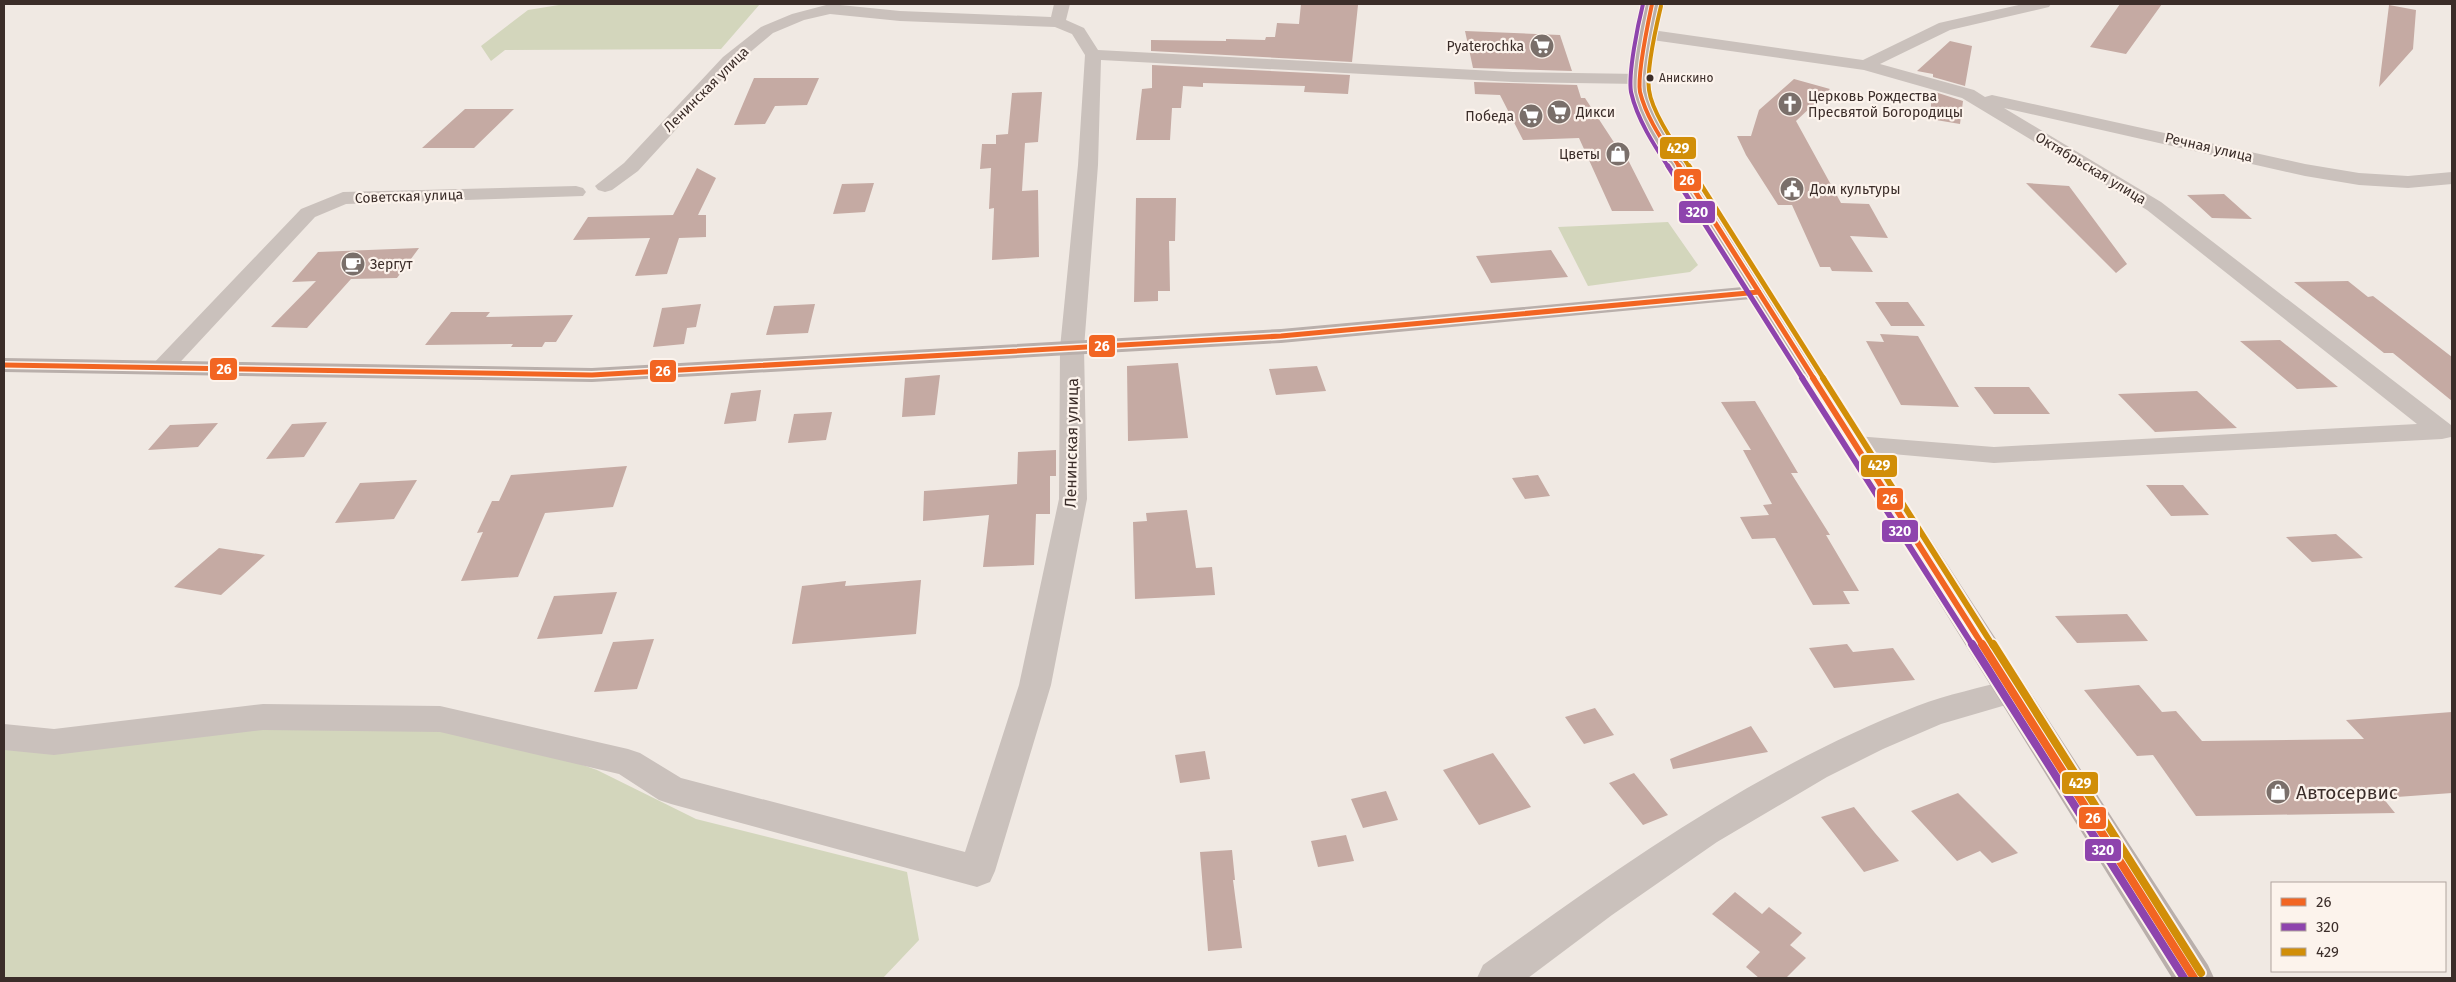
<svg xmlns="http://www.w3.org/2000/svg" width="2456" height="982" viewBox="0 0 2456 982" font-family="'Fira Sans',sans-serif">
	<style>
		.green { fill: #d3d6bc }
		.building { fill: #c5aaa3 }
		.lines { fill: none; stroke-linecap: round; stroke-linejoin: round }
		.minor { fill: #cac1bc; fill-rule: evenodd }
		.major { fill: #b9afab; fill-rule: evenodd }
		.bus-1-far3-casing { stroke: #fcf3ec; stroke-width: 6 }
		.bus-1-far2-casing { stroke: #fcf3ec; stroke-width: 8 }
		.bus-1-far1-casing { stroke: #fcf3ec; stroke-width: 10 }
		.bus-1-casing { stroke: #fcf3ec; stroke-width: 12 }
		.bus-2-far3-casing { stroke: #fcf3ec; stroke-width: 6 }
		.bus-2-far2-casing { stroke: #fcf3ec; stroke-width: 8 }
		.bus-2-far1-casing { stroke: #fcf3ec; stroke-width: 10 }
		.bus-2-casing { stroke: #fcf3ec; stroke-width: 12 }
		.bus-3-far3-casing { stroke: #fcf3ec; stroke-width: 6 }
		.bus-3-far2-casing { stroke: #fcf3ec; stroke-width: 8 }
		.bus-3-far1-casing { stroke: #fcf3ec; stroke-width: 10 }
		.bus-3-casing { stroke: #fcf3ec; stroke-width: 12 }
		.bus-1-far3 { stroke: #f26522; stroke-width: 4 }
		.bus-1-far2 { stroke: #f26522; stroke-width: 5 }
		.bus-1-far1 { stroke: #f26522; stroke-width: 6 }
		.bus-1 { stroke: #f26522; stroke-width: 8 }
		.bus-2-far3 { stroke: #8e44ad; stroke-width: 4 }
		.bus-2-far2 { stroke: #8e44ad; stroke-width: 5 }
		.bus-2-far1 { stroke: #8e44ad; stroke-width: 6 }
		.bus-2 { stroke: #8e44ad; stroke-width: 8 }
		.bus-3-far3 { stroke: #d18e08; stroke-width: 4 }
		.bus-3-far2 { stroke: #d18e08; stroke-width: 5 }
		.bus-3-far1 { stroke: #d18e08; stroke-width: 6 }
		.bus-3 { stroke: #d18e08; stroke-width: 8 }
		.bus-dot { fill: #3b2d29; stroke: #fcf3ec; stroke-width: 2 }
		.labels { text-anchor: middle; stroke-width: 4.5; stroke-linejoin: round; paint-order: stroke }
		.far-bus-label { font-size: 12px; fill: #3b2d29; stroke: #fcf3ec; text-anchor: start }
		.far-poi-label { font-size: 14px; fill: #3b2d29; stroke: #fcf3ec; text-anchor: start }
		.far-street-label { font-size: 14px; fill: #3b2d29; stroke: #fcf3ec }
		.street-label { font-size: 16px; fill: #3b2d29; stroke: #fcf3ec }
		.near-poi-label { font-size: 19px; fill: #3b2d29; stroke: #fcf3ec; text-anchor: start }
		.line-badge { stroke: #fcf3ec; stroke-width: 2 }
		.badge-label { font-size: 14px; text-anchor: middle; font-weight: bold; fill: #fff }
	</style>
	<rect width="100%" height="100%" fill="#f0e9e3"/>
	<path class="green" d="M565 4H760L721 49 505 50 491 61 481 46 528 10Z
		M1668 222 1698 265 1690 272 1588 286 1558 227Z
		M147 730H482L597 770 696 819 907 872 919 940 883 978H4V734Z"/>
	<path class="building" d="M1301 4 1358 5 1352 62 1151 51V40L1226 41V39L1265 40 1266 37H1275L1277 23 1299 24Z
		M2120 4H2162L2126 54 2090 47Z
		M2389 5 2416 10 2413 49 2379 87Z
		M1465 31 1560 35 1572 71 1473 68Z
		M1950 41 1972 46 1965 86 1933 77V74L1917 71Z
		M1152 65 1350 75 1348 94 1304 92 1305 86 1203 83V87L1183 86 1181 108H1172L1170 140H1136L1142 89 1152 88Z
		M754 78H819L807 105 775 106 765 124 734 125Z
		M1794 79 1830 89 1796 121 1841 203 1869 204 1888 238 1850 236 1873 272 1832 271 1830 267H1820L1792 205H1778L1746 155 1737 136H1751L1759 110Z
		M1474 82 1577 85 1581 98H1585L1619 150H1623L1654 211H1612L1579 138 1523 140 1500 95 1475 94Z
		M1932 91 1963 101 1960 124 1930 119Z
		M1042 92 1038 142 1025 143 1022 191 1038 190 1039 257 992 260 994 208 989 209 991 168 980 169 982 144H996V135L1008 134 1012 93Z
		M465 109H514L474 148H422Z
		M697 168 716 178 698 215H706V237L679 238 667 274 635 276 650 238 573 240 588 217 673 215Z
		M874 183 865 212 833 214 842 184Z
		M2026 183 2069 186 2127 264 2116 273Z
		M2224 194 2252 219 2212 218 2187 195Z
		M1136 198H1176L1175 241H1169L1170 291H1158V301L1134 302Z
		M419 248 397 278 351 279 307 328 271 327 316 281 292 282 318 252Z
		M1551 250 1568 277 1491 283 1476 256Z
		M2348 281 2368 297 2373 296 2452 357V401L2393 353H2384L2294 282Z
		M1875 302H1908L1925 326H1891Z
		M701 304 696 327 687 328 684 344 653 347 662 308Z
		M815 304 808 333 766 335 774 306Z
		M451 312H490L486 317 573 315 556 342H545L542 347H511L513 344 425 345Z
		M1880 334 1918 336 1959 407 1901 405 1866 341 1884 342Z
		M2280 340 2338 387 2297 389 2240 341Z
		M1178 363 1188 438 1128 441 1127 366Z
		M1317 366 1326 391 1276 395 1269 369Z
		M940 375 935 415 902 417 905 378Z
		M1974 387H2029L2050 414H1994Z
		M761 390 756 421 724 424 731 393Z
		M2197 391 2237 428 2155 432 2118 394Z
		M1755 401 1798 473H1791L1830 535H1826L1859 591H1843L1850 604 1813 605 1775 538 1752 539 1740 517 1769 515 1763 505 1772 504 1743 450H1751L1721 402Z
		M832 412 826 440 788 443 794 414Z
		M327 422 304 457 266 459 292 424Z
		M218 423 198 447 148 450 170 425Z
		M1056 450V476H1050V514H1036L1034 565 983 567 989 515 923 521 924 491 1017 484 1018 452Z
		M627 466 613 507 545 513 518 577 461 581 483 532 477 533 492 501H499L511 475Z
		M1538 475 1550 496 1525 499 1512 478Z
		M417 480 394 519 335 523 360 483Z
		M2146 485H2183L2209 515 2171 516Z
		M1187 510 1196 568 1212 567 1215 595 1135 599 1133 522 1147 521 1146 513Z
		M2336 534 2363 558 2312 562 2286 537Z
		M219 548 265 555 221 595 174 587Z
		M921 580 916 634 792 644 802 586 846 581 845 586Z
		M617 592 602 634 537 639 554 596Z
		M2127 614 2148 641 2077 643 2055 616Z
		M654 639 637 689 594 692 613 642Z
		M1847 644 1853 652 1893 648 1915 680 1834 688 1809 648Z
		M2139 685 2162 712 2176 711 2202 741 2364 739 2346 720 2452 712V793L2383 798 2395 813 2196 816 2153 755 2137 756 2084 690Z
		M1595 708 1614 735 1584 744 1565 717Z
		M1751 726 1768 752 1673 769 1670 759Z
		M1205 751 1210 779 1180 783 1175 755Z
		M1493 753 1531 807 1479 825 1443 770Z
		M1634 773 1668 815 1643 825 1609 783Z
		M1386 791 1398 820 1363 828 1351 799Z
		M1958 793 2018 853 1992 863 1980 851 1957 861 1911 811Z
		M1854 807 1875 833 1899 861 1864 872 1821 817Z
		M1346 835 1354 861 1318 867 1311 841Z
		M1232 850 1235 880H1233L1242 948 1208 951 1200 852Z
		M1735 892 1762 914 1769 907 1802 933 1790 945 1806 958 1786 978H1759L1746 967 1760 952 1712 914Z"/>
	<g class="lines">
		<path class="minor" d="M830 4 900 11 1051 17 1054 4H1070L1066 20 1084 28 1098 50 1513 72 1640 74 1646 75 1649 79 1646 83 1640 84 1513 82 1101 60 1098 165 1084 348 1087 499 1051 685 995 871 990 882 977 887 671 804 659 800 619 774 440 732 263 730 54 755 4 750V724L54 729 263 704 440 706 628 749 640 753 681 778 965 852 1019 685 1059 499 1060 348 1078 165 1085 55 1072 34 1055 27 900 21 830 14 804 20 773 33 735 65 638 171 612 190 605 192 598 190 595 186 624 163 723 57 761 27 792 14Z
			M2023 4H2051L2049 7 1950 30 1880 64 1974 90 1985 97 1992 95 2305 164 2359 173 2408 176 2452 172V184L2408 188 2359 185 2305 176 2004 108 2161 202 2451 425V437L2442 439 1994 463 1847 450 1843 444 1847 438 1856 436 1994 447 2417 424 2147 210 1962 98 1864 70 1645 39 1639 37 1637 34 1639 31 1645 29 1863 60 1939 23Z
			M576 186 583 188 586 192 583 196 346 204 315 217 171 372 162 374 153 372 150 367 301 209 343 192Z
			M2012 679 2023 682 2028 691 2023 700 1941 724 1883 749 1827 777 1717 842 1612 915 1528 978H1477L1483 965C1620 866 1759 767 1917 706 1948 694 1980 688 2012 679Z"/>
		<path class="major" d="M1644 4H1660L1653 34 1649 91 1664 129 2208 965 2214 978H2172L1751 299 1281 343 592 382 4 372V358L592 368 1281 329 1743 287 1646 129 1631 91 1637 34Z"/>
		<defs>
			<path id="bus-1-far3" d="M1652 4C1648 23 1637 75 1640 92 1647 120 1665 144 1680 168"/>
			<path id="bus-1-far2" d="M1679 166 1814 379
				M4 365 592 375 1281 336 1759 292"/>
			<path id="bus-1-far1" d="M1813 378 1983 646"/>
			<path id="bus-1" d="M1982 644 2194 978"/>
			<path id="bus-2-far3" d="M1643 4C1638 24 1628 73 1631 92 1637 119 1654 145 1669 168"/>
			<path id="bus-2-far2" d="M1668 166 1803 379"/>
			<path id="bus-2-far1" d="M1802 378 1973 646"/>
			<path id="bus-2" d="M1972 644 2184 978"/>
			<path id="bus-3-far3" d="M1661 6C1656 27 1646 69 1649 90 1652 113 1677 148 1690 168"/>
			<path id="bus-3-far2" d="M1689 166 1824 379"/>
			<path id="bus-3-far1" d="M1823 378 1993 646"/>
			<path id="bus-3" d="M1993 644 2201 973"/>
		</defs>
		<use href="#bus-1-far3" class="bus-1-far3-casing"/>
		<use href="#bus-1-far2" class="bus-1-far2-casing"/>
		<use href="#bus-1-far1" class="bus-1-far1-casing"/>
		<use href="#bus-1" class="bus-1-casing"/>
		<use href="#bus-2-far3" class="bus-2-far3-casing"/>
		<use href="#bus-2-far2" class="bus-2-far2-casing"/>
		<use href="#bus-2-far1" class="bus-2-far1-casing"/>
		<use href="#bus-2" class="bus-2-casing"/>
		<use href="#bus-3-far3" class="bus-3-far3-casing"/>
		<use href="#bus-3-far2" class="bus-3-far2-casing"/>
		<use href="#bus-3-far1" class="bus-3-far1-casing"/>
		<use href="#bus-3" class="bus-3-casing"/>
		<use href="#bus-1-far3" class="bus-1-far3"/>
		<use href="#bus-1-far2" class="bus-1-far2"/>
		<use href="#bus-1-far1" class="bus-1-far1"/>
		<use href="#bus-1" class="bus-1"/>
		<use href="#bus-2-far3" class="bus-2-far3"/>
		<use href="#bus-2-far2" class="bus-2-far2"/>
		<use href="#bus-2-far1" class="bus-2-far1"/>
		<use href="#bus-2" class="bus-2"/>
		<use href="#bus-3-far3" class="bus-3-far3"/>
		<use href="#bus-3-far2" class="bus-3-far2"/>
		<use href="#bus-3-far1" class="bus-3-far1"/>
		<use href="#bus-3" class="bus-3"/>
	</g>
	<defs>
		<symbol id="supermarket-disc" viewBox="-11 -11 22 22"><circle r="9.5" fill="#7a6f6a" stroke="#fcf3ec"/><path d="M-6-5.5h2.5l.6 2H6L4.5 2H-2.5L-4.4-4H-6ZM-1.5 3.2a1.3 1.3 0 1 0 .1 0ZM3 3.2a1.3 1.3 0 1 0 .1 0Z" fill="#fff"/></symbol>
		<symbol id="church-disc" viewBox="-11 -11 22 22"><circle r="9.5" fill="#7a6f6a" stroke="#fcf3ec"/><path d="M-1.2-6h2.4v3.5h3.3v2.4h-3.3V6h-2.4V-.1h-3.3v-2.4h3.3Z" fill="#fff"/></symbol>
		<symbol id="shop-disc" viewBox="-11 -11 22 22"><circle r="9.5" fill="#7a6f6a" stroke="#fcf3ec"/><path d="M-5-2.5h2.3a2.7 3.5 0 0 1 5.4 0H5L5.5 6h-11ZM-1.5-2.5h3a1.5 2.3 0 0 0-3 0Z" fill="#fff"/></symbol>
		<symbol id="civic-disc" viewBox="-11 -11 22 22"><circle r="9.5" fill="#7a6f6a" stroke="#fcf3ec"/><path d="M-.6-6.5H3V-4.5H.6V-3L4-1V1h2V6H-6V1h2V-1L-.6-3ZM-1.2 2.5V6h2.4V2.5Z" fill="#fff"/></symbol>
		<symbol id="cafe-disc" viewBox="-11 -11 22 22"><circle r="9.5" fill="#7a6f6a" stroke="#fcf3ec"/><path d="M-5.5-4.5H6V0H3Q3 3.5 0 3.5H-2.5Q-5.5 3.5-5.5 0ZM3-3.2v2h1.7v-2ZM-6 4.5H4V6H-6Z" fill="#fff"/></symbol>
	</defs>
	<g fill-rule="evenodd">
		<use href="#supermarket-disc" x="1528" y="32" width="28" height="28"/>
		<use href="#church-disc" x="1776" y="90" width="28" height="28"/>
		<use href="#supermarket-disc" x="1545" y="98" width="28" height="28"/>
		<use href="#supermarket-disc" x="1517" y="102" width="28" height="28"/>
		<use href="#shop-disc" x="1604" y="140" width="28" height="28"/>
		<use href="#civic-disc" x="1778" y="175" width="28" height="28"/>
		<use href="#cafe-disc" x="339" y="250" width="28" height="28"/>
		<use href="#shop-disc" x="2264" y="778" width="28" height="28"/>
	</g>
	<circle class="bus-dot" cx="1650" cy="78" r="4.5"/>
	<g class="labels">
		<g class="far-bus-label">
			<text x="1659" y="82">Анискино</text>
		</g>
		<g class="far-poi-label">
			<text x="1524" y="51" text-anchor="end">Pyaterochka</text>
			<text x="1808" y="101">Церковь Рождества<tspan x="1808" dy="16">Пресвятой Богородицы</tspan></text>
			<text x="1576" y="117">Дикси</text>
			<text x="1514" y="121" text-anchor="end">Победа</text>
			<text x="1600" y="159" text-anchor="end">Цветы</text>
			<text x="1810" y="194">Дом культуры</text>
			<text x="370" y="269">Зергут</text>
		</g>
		<g class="far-street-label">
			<text transform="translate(706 89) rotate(-45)" y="5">Ленинская улица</text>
			<text transform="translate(2209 147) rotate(13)" y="5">Речная улица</text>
			<text transform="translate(2091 168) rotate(31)" y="5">Октябрьская улица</text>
			<text transform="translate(409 196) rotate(-2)" y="5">Советская улица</text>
		</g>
		<g class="street-label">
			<text transform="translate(1071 443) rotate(-89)" y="6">Ленинская улица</text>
		</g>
		<g class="near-poi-label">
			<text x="2296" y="799">Автосервис</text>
		</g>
	</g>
	<g class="line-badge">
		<rect x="1659" y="136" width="38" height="24" rx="5" fill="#d18e08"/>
		<rect x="1673" y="168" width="29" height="24" rx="5" fill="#f26522"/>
		<rect x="1678" y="200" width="38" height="24" rx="5" fill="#8e44ad"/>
		<rect x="1088" y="334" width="28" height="24" rx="5" fill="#f26522"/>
		<rect x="209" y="357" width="29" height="24" rx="5" fill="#f26522"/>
		<rect x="649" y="359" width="28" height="24" rx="5" fill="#f26522"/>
		<rect x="1860" y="454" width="38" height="24" rx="5" fill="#d18e08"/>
		<rect x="1876" y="487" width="28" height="24" rx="5" fill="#f26522"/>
		<rect x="1881" y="519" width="38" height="24" rx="5" fill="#8e44ad"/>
		<rect x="2061" y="771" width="38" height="24" rx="5" fill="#d18e08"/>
		<rect x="2078" y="806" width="29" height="24" rx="5" fill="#f26522"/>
		<rect x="2084" y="838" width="38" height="24" rx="5" fill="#8e44ad"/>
	</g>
	<g class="badge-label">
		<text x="1678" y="153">429</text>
		<text x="1687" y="185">26</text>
		<text x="1697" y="217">320</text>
		<text x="1102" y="351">26</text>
		<text x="224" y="374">26</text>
		<text x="663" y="376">26</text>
		<text x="1879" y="470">429</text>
		<text x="1890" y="504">26</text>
		<text x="1900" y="536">320</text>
		<text x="2080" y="788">429</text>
		<text x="2093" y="823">26</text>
		<text x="2103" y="855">320</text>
	</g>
	<rect width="2456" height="982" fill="none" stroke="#3b2d29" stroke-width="10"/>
	<rect x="2271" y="882" width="175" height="90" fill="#fcf3ec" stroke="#afa49e"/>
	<rect x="2281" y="898" width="25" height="8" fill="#f26522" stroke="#afa49e"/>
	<text x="2316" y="907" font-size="15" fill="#3b2d29">26</text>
	<rect x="2281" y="923" width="25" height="8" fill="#8e44ad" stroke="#afa49e"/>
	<text x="2316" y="932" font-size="15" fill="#3b2d29">320</text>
	<rect x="2281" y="948" width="25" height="8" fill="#d18e08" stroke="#afa49e"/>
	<text x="2316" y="957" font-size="15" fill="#3b2d29">429</text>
</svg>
